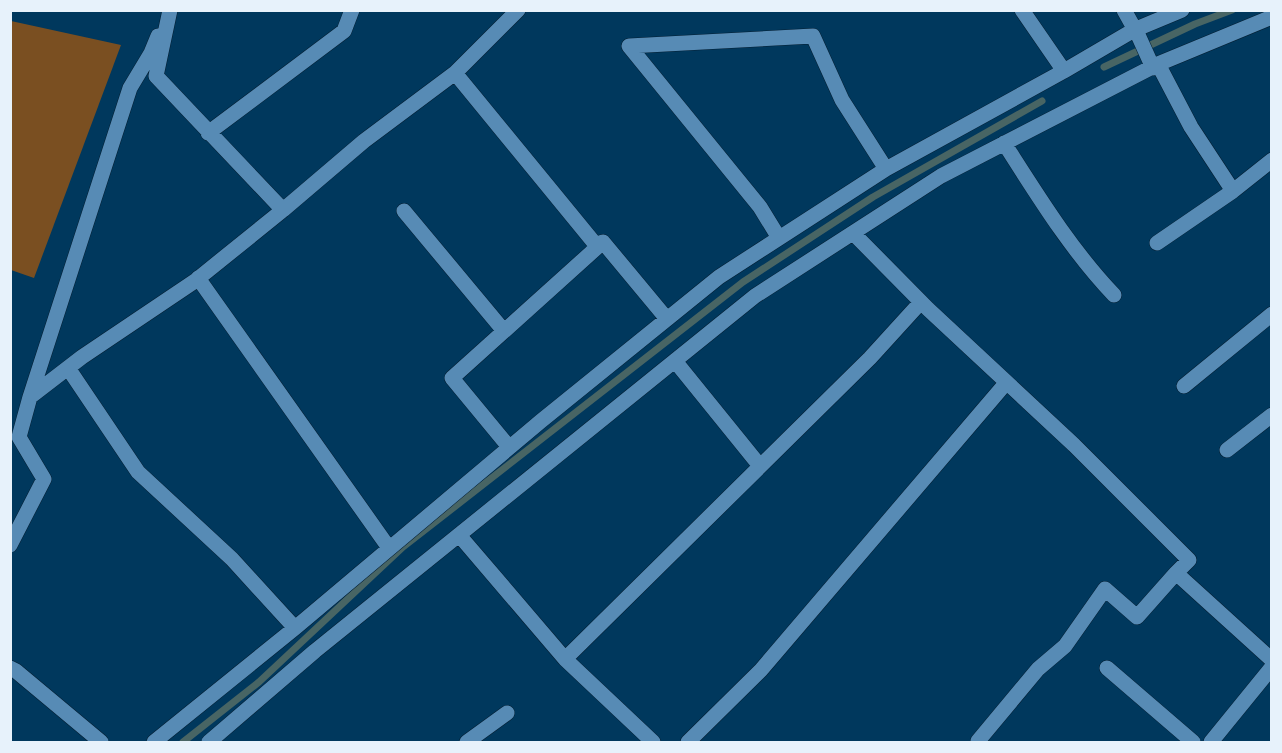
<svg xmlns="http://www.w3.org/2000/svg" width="1282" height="753" viewBox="0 0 1282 753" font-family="Merriweather,serif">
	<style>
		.green { fill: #7a4f21 }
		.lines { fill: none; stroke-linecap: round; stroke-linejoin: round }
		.stream { stroke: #486564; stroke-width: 7 }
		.minor-casing { stroke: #041f33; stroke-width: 16 }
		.tertiary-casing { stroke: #041f33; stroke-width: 16 }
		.minor { stroke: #578bb5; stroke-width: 15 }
		.tertiary { stroke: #578bb5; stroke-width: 15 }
	</style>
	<rect width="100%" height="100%" fill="#00385d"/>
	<path class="green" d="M11 21 121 45 34 278 11 270Z"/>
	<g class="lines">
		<path class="stream" d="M1104 67 1195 24 1232 10
			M183 742 259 682 403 547 743 282 873 197 1042 101"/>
		<defs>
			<path id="minor" d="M1022 10 1064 71
				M1124 10 1139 37 1153 68
				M629 46 813 36 842 100 886 169
				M629 46 760 207 779 238
				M1158 64 1191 127 1233 191
				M455 73 596 245 603 242
				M208 133 344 31 352 10
				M1004 143C1038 196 1071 250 1114 295
				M283 210 364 141 455 73 518 10
				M404 211 504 331
				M853 233 928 309 1074 445 1189 560 1176 573
				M1157 243 1233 191 1272 160
				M198 278 389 548
				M675 361 760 466
				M68 368 138 472 232 559 295 628
				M1184 386 1272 314
				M30 397 130 88 151 53 158 36
				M509 447 452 378 603 242 667 319
				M1227 450 1272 415
				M459 535 565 659 653 742
				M10 545 44 479 19 437 30 397 82 357 195 281 283 210 156 76 170 10
				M565 659 870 358 921 302
				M1107 668 1193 742
				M154 742 295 628 541 421 719 277 886 169 1064 71 1134 30 1182 10
				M209 742 315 651 755 296 941 176 1158 64 1272 17
				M467 742 507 713
				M688 742 761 670 1006 383
				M980 742 978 741 1038 669 1065 646 1105 589 1137 617 1176 573 1272 660
				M1211 742 1272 667"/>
			<path id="tertiary" d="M10 668 16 671 101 742"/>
		</defs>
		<use href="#minor" class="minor-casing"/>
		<use href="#tertiary" class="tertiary-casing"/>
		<use href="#minor" class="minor"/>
		<use href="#tertiary" class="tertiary"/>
	</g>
	<rect width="1282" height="753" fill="none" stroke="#e7f2fb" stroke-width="24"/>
</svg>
